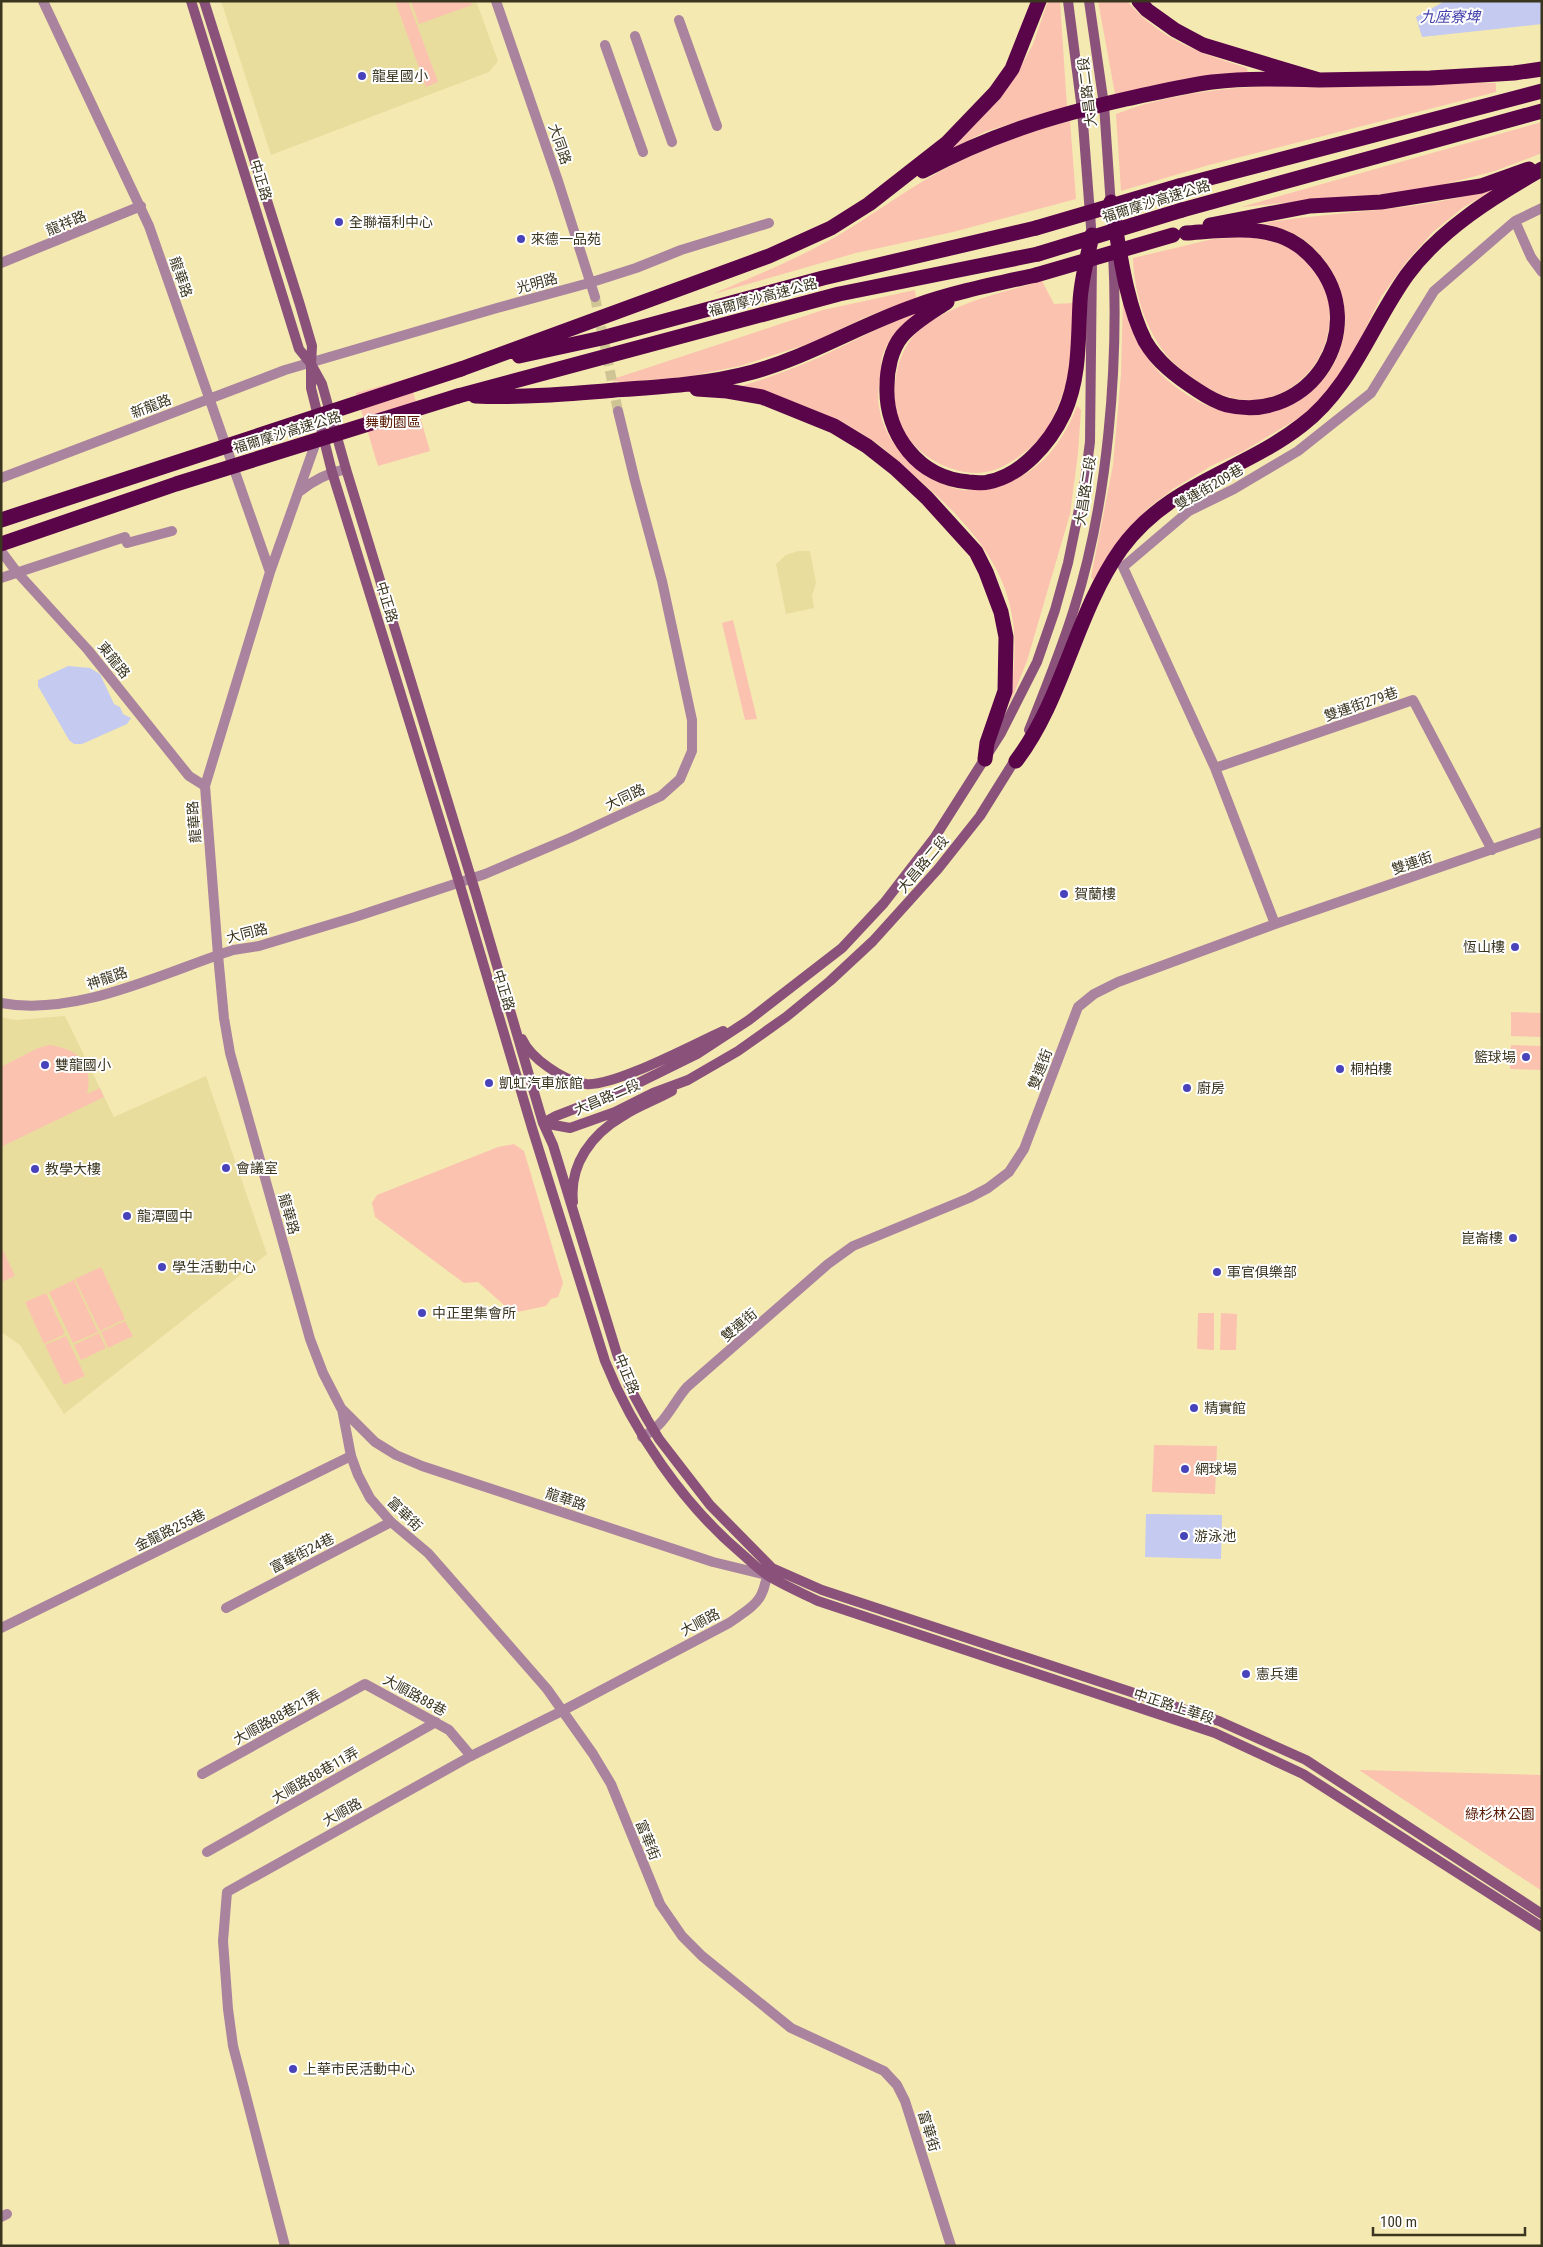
<svg xmlns="http://www.w3.org/2000/svg" width="1543" height="2247" viewBox="0 0 1543 2247" font-family="'Roboto Condensed','Noto Sans TC',sans-serif">
	<style>
		.built { fill: #e9dd9d }
		.green { fill: #fbc2b0 }
		.water { fill: #c4caf0 }
		.lines { fill: none; stroke-linecap: round; stroke-linejoin: round }
		.minor-tunnel { stroke: #cfc594; stroke-width: 10; stroke-dasharray: 10 5; stroke-linecap: butt }
		.minor { stroke: #aa839e; stroke-width: 10 }
		.tertiary { stroke: #aa839e; stroke-width: 10 }
		.secondary { stroke: #8a527a; stroke-width: 10 }
		.motorway { stroke: #5a054a; stroke-width: 15 }
		.motorway-bridge { stroke: #5a054a; stroke-width: 15 }
		.poi-dot { fill: #4843ba; stroke: #fff; stroke-width: 2 }
		.labels { text-anchor: middle; stroke-width: 4; stroke-linejoin: round; paint-order: stroke }
		.poi-label { font-size: 14px; fill: #3a351f; stroke: #fff; text-anchor: start }
		.street-label { font-size: 14px; fill: #3a351f; stroke: #fff }
		.park-label { font-size: 14px; fill: #591902; stroke: #fff }
		.water-label { font-size: 15px; font-style: italic; fill: #4542ac; stroke: #fff }
	</style>
	<rect width="100%" height="100%" fill="#f4e9b1"/>
	<path class="built" d="M221 1H476L498 61 489 72 271 155Z
		M798 551H810L816 583 812 596 814 608 786 614 776 564 786 555Z
		M65 1016 114 1117 206 1076 267 1254 64 1414 20 1345 1 1332V1017L15 1020Z"/>
	<path class="green" d="M395 1H408L438 82 426 87Z
		M411 1H471L472 5 419 24Z
		M1048 1H1060L1067 107 987 131 945 152 1018 72 1033 44Z
		M1098 1H1127C1162 41 1198 52 1247 68L1248 75 1115 94Z
		M1349 83H1496V92L1209 165 1121 191 1116 114C1192 85 1270 86 1349 83Z
		M1070 121 1076 199 953 232 856 253 713 294C755 276 797 259 837 236 871 216 904 191 939 172 980 150 1025 132 1070 121Z
		M1542 122V153L1495 171 1434 187 1394 193 1241 207Z
		M1498 187 1464 207 1433 232 1407 261 1381 297 1348 364 1312 410 1244 451 1211 466 1173 489 1147 509 1118 544 1096 584 1091 577 1113 465 1121 374 1123 299C1130 317 1135 337 1144 352 1155 372 1175 388 1194 399 1211 409 1228 413 1248 413 1342 413 1379 302 1308 243 1296 232 1279 228 1264 223 1342 210 1422 212 1498 187Z
		M1247 237C1265 240 1286 243 1300 255 1372 316 1301 431 1215 392 1206 388 1198 381 1190 376 1152 352 1134 300 1133 258L1213 239Z
		M1042 281 1054 304 1074 303C1072 332 1074 365 1063 393 1059 404 1049 429 1041 437 1031 449 1006 468 991 471 958 480 913 456 900 424 894 408 893 392 896 376 899 357 909 336 925 325 959 301 1004 292 1042 281Z
		M915 290 916 298 866 317 811 343 740 366 686 377 621 382 610 380 823 310Z
		M924 309C909 322 890 334 883 354 881 359 881 367 881 373 879 383 877 396 879 407 885 447 924 484 963 490 969 491 976 489 982 488 1031 483 1060 450 1077 406L1081 410 1078 454 1070 514 1027 661 1010 703C1014 670 1018 639 1010 606 997 548 947 503 904 467 894 458 885 449 875 442 835 414 786 398 738 387 765 379 792 369 818 358 854 341 887 323 924 309Z
		M409 378 430 451 378 466 356 393Z
		M733 620 757 719 745 720 722 623Z
		M1511 1012 1542 1013V1037L1511 1036Z
		M49 1045C78 1049 94 1063 87 1094L100 1088 104 1097 1 1147V1067L38 1048Z
		M1511 1045 1542 1046V1070L1510 1069Z
		M514 1144 524 1151 563 1283 558 1297 551 1299 546 1306 513 1313 478 1282 464 1283 375 1217 372 1203 377 1195 498 1147Z
		M1 1246 15 1276 1 1282Z
		M101 1267 125 1319 100 1331 75 1279Z
		M74 1280 98 1332 73 1343 49 1292Z
		M46 1293 65 1334 44 1344 25 1302Z
		M1198 1313H1214V1350L1197 1349Z
		M1221 1313 1237 1314 1236 1350H1220Z
		M125 1321 133 1336 108 1348 101 1332Z
		M99 1333 106 1348 81 1360 74 1345Z
		M66 1336 85 1376 64 1385 45 1345Z
		M1154 1445 1217 1446 1215 1494 1152 1492Z
		M1359 1770 1542 1775V1891Z"/>
	<path class="water" d="M1445 1H1542V24L1422 37 1416 17Z
		M68 666 90 668 100 674 114 704 120 707 123 714 131 718 127 724 82 744H74L69 740 38 686V680Z
		M1146 1514 1222 1515 1221 1559 1145 1557Z"/>
	<g class="lines">
		<path class="minor-tunnel" d="M595 297 618 411"/>
		<path class="minor" d="M496 1 558 181 595 297
			M679 20 717 126
			M635 36 672 142
			M605 45 643 152
			M1542 208 1515 221 1531 257 1542 272
			M1 263 141 206
			M589 283 636 268 681 250 769 223
			M1 551 16 571 88 650 189 776 205 786
			M1 578 125 537 127 543 172 531
			M1215 768 1413 700 1492 850
			M1275 924 1215 768 1123 567 1189 511 1234 489 1298 451 1371 393 1434 291 1515 221
			M1 1003C77 1017 162 973 233 950L259 946 355 917 485 874 570 838 661 796 680 779 692 751V720L662 581 635 481 618 411
			M642 1437C664 1427 672 1404 687 1387L828 1264 853 1246 969 1198 988 1188 1009 1172 1024 1149 1078 1007 1094 994 1118 982 1275 924 1542 832
			M226 1608 391 1522
			M1 1628 351 1456
			M202 1774 365 1684 449 1730 471 1756
			M207 1852 436 1722
			M1 2217 7 2214"/>
		<path class="tertiary" d="M43 1 149 226 270 572
			M317 439 270 572 205 786 218 955 224 1018 230 1053 310 1339 323 1373 341 1408 375 1442 396 1455 422 1466 713 1562 767 1575
			M1 478 285 370 497 308 589 283
			M299 492C313 480 328 473 346 469
			M342 1409 351 1456 358 1475 370 1498 391 1522 428 1553 547 1689 593 1754 611 1784 660 1904 682 1936 702 1956 791 2028 884 2071 897 2085 905 2101 951 2246
			M285 2246 233 2046 228 2009 223 1941 227 1892 471 1756 562 1711 729 1623C740 1615 757 1606 762 1593 766 1585 765 1577 771 1570"/>
		<path class="secondary" d="M191 1 299 349 311 364V388L332 472 459 882 532 1128 605 1361C633 1431 683 1504 741 1553 749 1560 758 1569 767 1575 783 1585 802 1593 818 1601L1215 1733 1303 1774 1542 1927
			M204 1 300 305 312 346 311 364 322 384 346 469 476 894 543 1123 553 1145 617 1354 630 1388 647 1419 659 1439 710 1505 772 1568 822 1590 1219 1721 1306 1760 1542 1914
			M1068 1 1082 110 1092 240
			M1089 1 1104 105 1111 207
			M1029 730C1045 690 1061 651 1074 609 1108 502 1119 364 1113 252
			M522 1039C527 1050 538 1060 548 1067 559 1075 572 1082 586 1084 614 1087 694 1044 723 1031
			M543 1123 570 1128 615 1112 653 1093 688 1080 738 1051 786 1017 830 981 873 941 938 869 980 816 1018 755
			M543 1123 556 1116 626 1089 697 1054 749 1020 842 948 884 903 935 837 1001 733 1037 662 1055 610 1068 563 1085 480 1090 442 1092 259
			M573 1202C569 1164 592 1134 623 1116 638 1106 656 1100 672 1091"/>
		<path class="motorway" d="M1139 1 1147 10 1175 30 1203 45 1319 80 1430 78 1514 73 1542 69
			M923 171C990 135 1052 116 1126 99 1155 93 1183 86 1212 82 1247 78 1283 79 1319 80
			M1179 186 1542 91
			M1111 202C1119 245 1125 302 1145 341 1157 362 1177 377 1197 390 1206 396 1216 402 1227 405 1310 425 1372 328 1316 262 1307 251 1294 241 1280 236 1251 226 1216 231 1186 233
			M1182 210 1542 111
			M1210 225 1310 206 1381 202 1481 186 1529 169
			M947 302C932 312 914 322 902 336 891 349 887 370 887 386 885 434 919 479 969 482 975 482 982 484 988 482 1021 476 1050 443 1064 413 1080 378 1078 339 1080 302 1081 279 1088 256 1092 235
			M519 356 602 338 823 278 1036 228
			M461 369 769 256 831 228 869 204 947 143 995 93 1012 69 1039 1
			M697 389 727 391 762 397 834 426 867 446 895 468 927 498 976 552 986 572 1001 612 1006 637 1005 691 987 743 985 759
			M458 396 839 294 1038 254
			M475 396C522 398 568 394 615 390 661 387 709 384 753 372 810 356 860 325 915 306 954 292 995 284 1036 275
			M1016 761C1064 698 1075 614 1121 549 1169 483 1242 472 1302 425 1352 387 1371 325 1407 275 1441 229 1493 197 1542 169"/>
		<path class="motorway-bridge" d="M1036 228 1179 186
			M1038 254 1182 210
			M1036 275 1173 235
			M1 520 461 369
			M1 544 176 484 458 396"/>
	</g>
	<g class="poi-dot">
		<circle cx="362" cy="76" r="5"/>
		<circle cx="339" cy="222" r="5"/>
		<circle cx="521" cy="239" r="5"/>
		<circle cx="1064" cy="894" r="5"/>
		<circle cx="1515" cy="947" r="5"/>
		<circle cx="1526" cy="1057" r="5"/>
		<circle cx="45" cy="1065" r="5"/>
		<circle cx="1340" cy="1069" r="5"/>
		<circle cx="489" cy="1083" r="5"/>
		<circle cx="1187" cy="1088" r="5"/>
		<circle cx="226" cy="1168" r="5"/>
		<circle cx="35" cy="1169" r="5"/>
		<circle cx="127" cy="1216" r="5"/>
		<circle cx="1513" cy="1238" r="5"/>
		<circle cx="162" cy="1267" r="5"/>
		<circle cx="1217" cy="1272" r="5"/>
		<circle cx="422" cy="1313" r="5"/>
		<circle cx="1194" cy="1408" r="5"/>
		<circle cx="1185" cy="1469" r="5"/>
		<circle cx="1184" cy="1536" r="5"/>
		<circle cx="1246" cy="1674" r="5"/>
		<circle cx="293" cy="2069" r="5"/>
	</g>
	<g class="labels">
		<g class="poi-label">
			<text x="372" y="81">龍星國小</text>
			<text x="349" y="227">全聯福利中心</text>
			<text x="531" y="244">來德一品苑</text>
			<text x="1074" y="899">賀蘭樓</text>
			<text x="1505" y="952" text-anchor="end">恆山樓</text>
			<text x="1516" y="1062" text-anchor="end">籃球場</text>
			<text x="55" y="1070">雙龍國小</text>
			<text x="1350" y="1074">桐柏樓</text>
			<text x="499" y="1088">凱虹汽車旅館</text>
			<text x="1197" y="1093">廚房</text>
			<text x="236" y="1173">會議室</text>
			<text x="45" y="1174">教學大樓</text>
			<text x="137" y="1221">龍潭國中</text>
			<text x="1503" y="1243" text-anchor="end">崑崙樓</text>
			<text x="172" y="1272">學生活動中心</text>
			<text x="1227" y="1277">軍官俱樂部</text>
			<text x="432" y="1318">中正里集會所</text>
			<text x="1204" y="1413">精實館</text>
			<text x="1195" y="1474">網球場</text>
			<text x="1194" y="1541">游泳池</text>
			<text x="1256" y="1679">憲兵連</text>
			<text x="303" y="2074">上華市民活動中心</text>
		</g>
		<g class="street-label">
			<text transform="translate(1087 92) rotate(-97)" y="5">大昌路二段</text>
			<text transform="translate(560 144) rotate(71)" y="5">大同路</text>
			<text transform="translate(261 180) rotate(73)" y="5">中正路</text>
			<text transform="translate(1156 201) rotate(-17)" y="5">福爾摩沙高速公路</text>
			<text transform="translate(66 223) rotate(-23)" y="5">龍祥路</text>
			<text transform="translate(181 277) rotate(71)" y="5">龍華路</text>
			<text transform="translate(537 283) rotate(-15)" y="5">光明路</text>
			<text transform="translate(763 297) rotate(-15)" y="5">福爾摩沙高速公路</text>
			<text transform="translate(151 406) rotate(-21)" y="5">新龍路</text>
			<text transform="translate(287 432) rotate(-17)" y="5">福爾摩沙高速公路</text>
			<text transform="translate(1209 487) rotate(-30)" y="5">雙連街209巷</text>
			<text transform="translate(1085 491) rotate(-81)" y="5">大昌路二段</text>
			<text transform="translate(387 602) rotate(73)" y="5">中正路</text>
			<text transform="translate(114 660) rotate(51)" y="5">東龍路</text>
			<text transform="translate(1361 704) rotate(-19)" y="5">雙連街279巷</text>
			<text transform="translate(625 797) rotate(-25)" y="5">大同路</text>
			<text transform="translate(194 822) rotate(-95)" y="5">龍華路</text>
			<text transform="translate(1412 863) rotate(-19)" y="5">雙連街</text>
			<text transform="translate(923 864) rotate(-50)" y="5">大昌路二段</text>
			<text transform="translate(247 933) rotate(-14)" y="5">大同路</text>
			<text transform="translate(107 978) rotate(-19)" y="5">神龍路</text>
			<text transform="translate(504 990) rotate(73)" y="5">中正路</text>
			<text transform="translate(1040 1069) rotate(-69)" y="5">雙連街</text>
			<text transform="translate(607 1097) rotate(-23)" y="5">大昌路二段</text>
			<text transform="translate(289 1214) rotate(74)" y="5">龍華路</text>
			<text transform="translate(739 1325) rotate(-40)" y="5">雙連街</text>
			<text transform="translate(627 1374) rotate(68)" y="5">中正路</text>
			<text transform="translate(566 1499) rotate(18)" y="5">龍華路</text>
			<text transform="translate(405 1514) rotate(44)" y="5">富華街</text>
			<text transform="translate(170 1530) rotate(-26)" y="5">金龍路255巷</text>
			<text transform="translate(302 1553) rotate(-27)" y="5">富華街24巷</text>
			<text transform="translate(700 1622) rotate(-28)" y="5">大順路</text>
			<text transform="translate(415 1695) rotate(29)" y="5">大順路88巷</text>
			<text transform="translate(1174 1706) rotate(18)" y="5">中正路上華段</text>
			<text transform="translate(277 1717) rotate(-29)" y="5">大順路88巷21弄</text>
			<text transform="translate(315 1775) rotate(-30)" y="5">大順路88巷11弄</text>
			<text transform="translate(342 1812) rotate(-29)" y="5">大順路</text>
			<text transform="translate(648 1840) rotate(68)" y="5">富華街</text>
			<text transform="translate(929 2131) rotate(73)" y="5">富華街</text>
		</g>
		<g class="park-label">
			<text x="393" y="427">舞動園區</text>
			<text x="1500" y="1819">綠杉林公園</text>
		</g>
		<g class="water-label">
			<text x="1450" y="22">九座寮埤</text>
		</g>
	</g>
	<rect width="1543" height="2247" fill="none" stroke="#3a351f" stroke-width="5"/>
	<path d="M1373 2227v8h152v-8" fill="none" stroke="#3a351f" stroke-width="2.5"/>
	<text x="1380" y="2227" font-size="15" fill="#3a351f" stroke="#ffffff" stroke-width="4" paint-order="stroke">100 m</text>
</svg>
